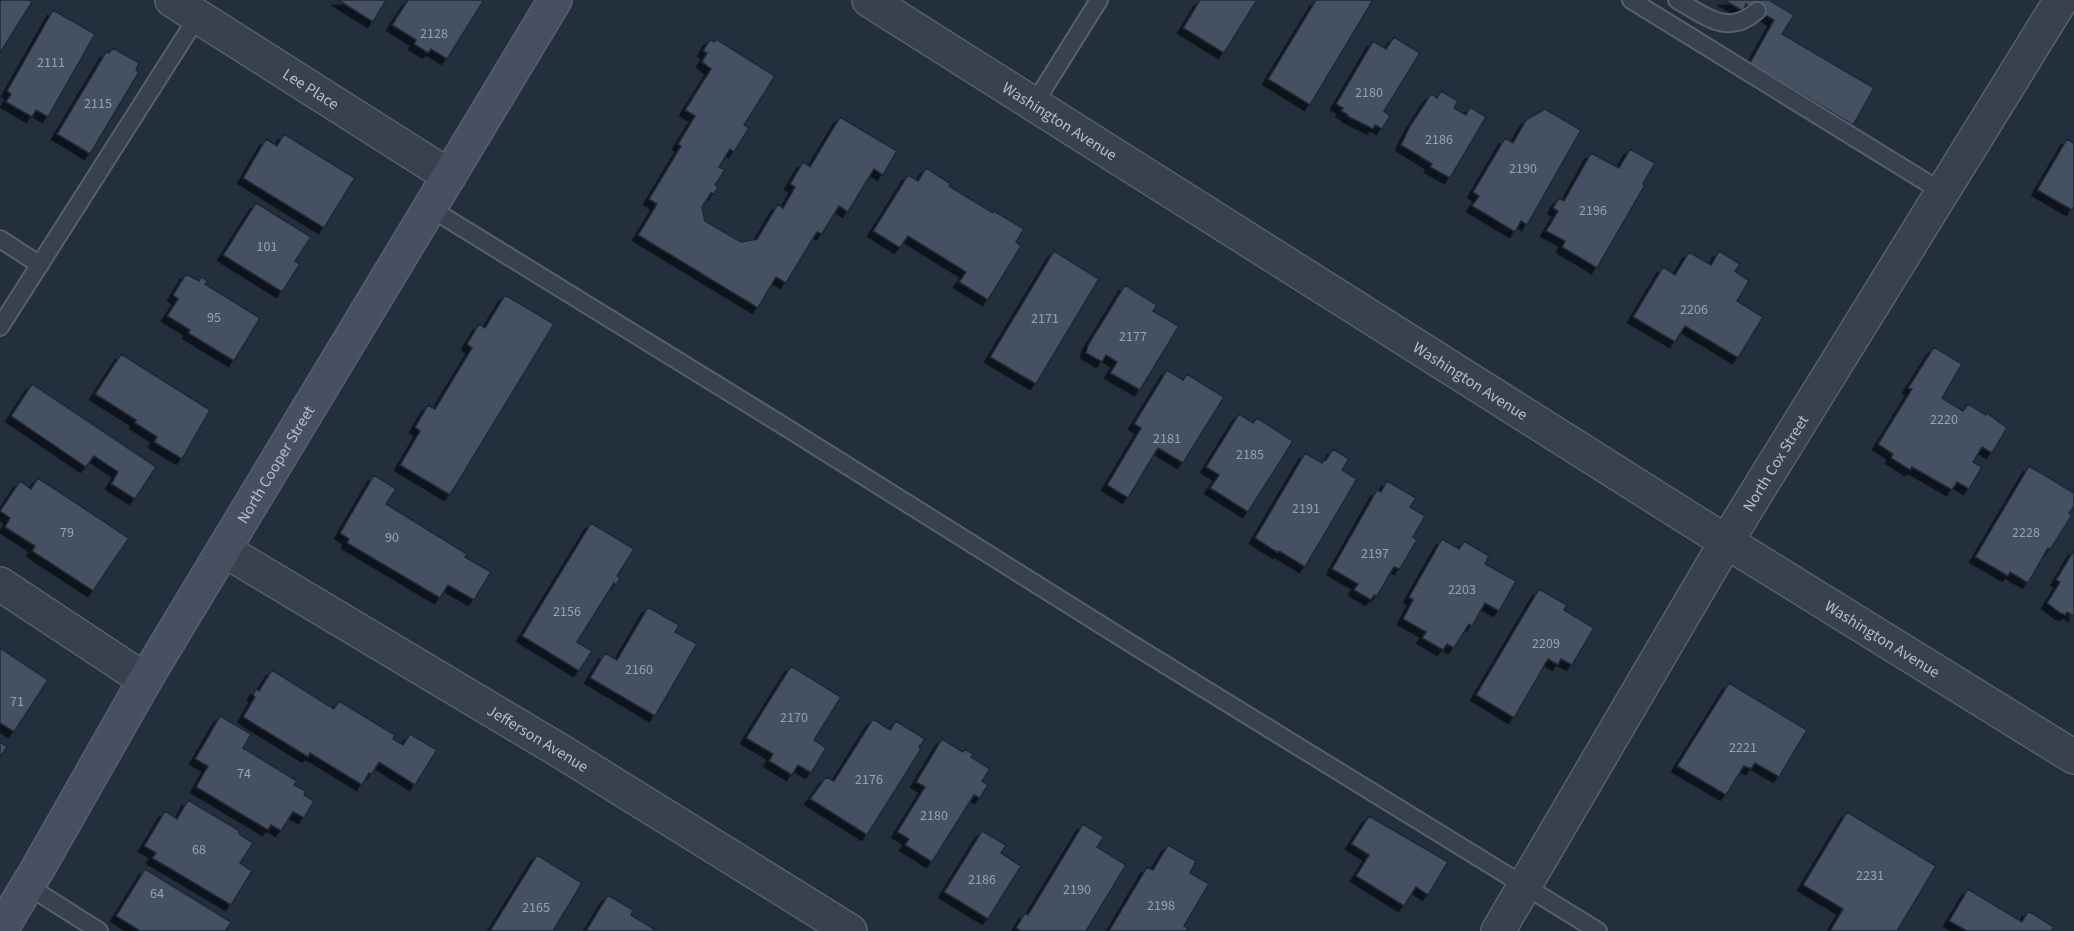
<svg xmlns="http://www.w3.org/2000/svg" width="2074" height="931" viewBox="0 0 2074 931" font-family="'Source Sans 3',sans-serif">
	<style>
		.building { fill: #455162; stroke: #1f2835; stroke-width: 1.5; filter: url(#shadow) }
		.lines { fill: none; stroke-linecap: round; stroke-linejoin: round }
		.lane-casing { stroke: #565f6c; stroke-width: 20 }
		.street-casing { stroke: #565f6c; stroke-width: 36 }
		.secondary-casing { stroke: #565f6c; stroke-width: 36 }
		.lane { stroke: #38414e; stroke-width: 16 }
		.street { stroke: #38414e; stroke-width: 33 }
		.secondary { stroke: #465061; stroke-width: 33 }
		.labels { text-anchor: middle; stroke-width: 4.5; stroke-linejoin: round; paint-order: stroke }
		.number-label { font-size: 14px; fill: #98a1af }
		.street-label { font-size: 16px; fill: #b4bcc9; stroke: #1d2633 }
	</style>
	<defs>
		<filter id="shadow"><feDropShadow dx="-5.5" dy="5.5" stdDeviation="0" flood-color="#0009"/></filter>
	</defs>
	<rect width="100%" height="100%" fill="#242f3e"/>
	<path class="building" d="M0 0H29L32 2 0 53Z
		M338 0H386L373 22Z
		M408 0H484L447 59 431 49 428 53 414 44 416 40 392 25Z
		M1200 0H1257L1224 53 1183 28Z
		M1316 0H1373L1310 105 1268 79Z
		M1724 0H1769L1794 15 1782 34 1874 88 1853 125 1750 63 1774 20 1746 4 1743 11Z
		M53 10 95 34 48 117 36 110 32 117 6 102 11 94 7 91Z
		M1394 37 1420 53 1384 111 1390 116 1382 129 1375 125 1373 129 1347 116 1348 115 1341 111 1343 108 1336 104 1373 41 1386 49Z
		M710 39 714 42 716 39 775 76 744 125 749 128 734 152 730 149 719 167 725 170 715 185 718 187 714 194 711 193 702 207 705 221 741 242 757 239 778 204 783 208 795 187 790 184 803 162 810 167 840 117 897 151 883 175 874 169 848 212 839 206 822 234 817 232 786 283 776 277 758 308 638 235 657 204 649 199 681 146 678 144 695 116 685 110 711 69 702 62 707 53 703 51Z
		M113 48 139 63 136 70 139 72 90 154 57 134 106 52 109 53Z
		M1441 91 1458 101 1454 108 1466 115 1470 107 1486 117 1450 178 1430 167 1432 164 1401 145 1410 126 1431 94 1437 98Z
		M1545 109 1581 130 1527 225 1521 221 1515 232 1472 206 1479 196 1473 192 1505 138 1513 143 1526 120Z
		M284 134 355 178 324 228 243 178 266 139 277 146Z
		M2067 139 2074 143V207L2072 210 2037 190Z
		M1630 149 1655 163 1643 184 1645 185 1597 268 1562 247 1565 241 1546 231 1558 211 1553 208 1559 198 1564 201 1591 153 1619 168Z
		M926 168 951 184 949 186 993 213 994 211 1024 229 1016 242 1021 246 988 300 959 282 966 272 908 236 900 248 873 231 908 175 918 181Z
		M256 203 311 237 295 261 300 264 282 292 223 255Z
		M1054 251 1099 279 1036 384 990 357Z
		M1719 251 1740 264 1735 271 1749 281 1737 301 1763 317 1738 358 1685 326 1675 342 1633 317 1663 267 1675 275 1689 252 1711 265Z
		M186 274 199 281 201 277 207 281 205 284 260 318 234 361 188 333 190 330 167 316 178 299 173 295Z
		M1125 285 1157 305 1153 311 1179 326 1140 390 1110 373 1117 362 1106 355 1102 362 1086 353 1088 345Z
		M505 295 554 324 450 495 400 465 420 431 415 427 428 405 435 409 472 348 467 344 479 324 485 328Z
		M1934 347 1962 364 1942 398 1963 411 1968 404 1986 415 1987 413 2007 428 1992 453 1982 447 1973 462 1982 467 1969 489 1957 482 1952 490 1912 467 1910 470 1891 458 1893 454 1878 444 1912 389 1908 388Z
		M121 354 210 410 182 459 154 442 157 437 135 423 136 420 95 394Z
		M1167 370 1183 380 1187 374 1224 397 1183 463 1158 448 1128 498 1107 485 1141 428 1134 424Z
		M32 384 156 467 135 499 111 484 118 472 94 456 86 467 11 416Z
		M1239 414 1253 423 1257 418 1293 441 1248 512 1210 488 1219 475 1206 467Z
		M1333 449 1349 459 1342 470 1357 479 1305 567 1279 551 1278 553 1255 538 1305 453 1322 463 1325 459 1326 460Z
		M2029 466 2074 493V506L2069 513 2072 515 2050 550 2048 548 2028 583 2010 572 2008 576 1975 557Z
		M374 475 396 489 386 504 467 554 465 557 491 572 474 600 448 585 440 598 347 543 349 539 340 533Z
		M38 478 129 538 93 591 32 551 35 546 5 527 10 518 0 511 20 481 31 489Z
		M1387 481 1416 498 1410 507 1425 516 1413 537 1417 540 1400 569 1394 567 1377 596 1374 595 1371 600 1354 590 1358 584 1332 569 1377 490 1381 492Z
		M591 523 634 549 617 576 620 578 616 585 614 583 577 642 592 651 579 671 522 636Z
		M1442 539 1459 549 1464 541 1489 556 1485 564 1516 581 1499 611 1485 603 1472 626 1469 624 1454 648 1447 644 1443 650 1422 638 1426 632 1403 619 1413 600 1409 597Z
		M2074 550V616L2067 612 2066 615 2060 613 2047 603 2060 582 2056 580Z
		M1539 589 1567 605 1564 610 1594 628 1572 665 1561 659 1558 665 1548 659 1514 718 1476 695Z
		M648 607 679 625 675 632 697 644 655 716 590 678 605 653 617 660Z
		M0 648 48 680 14 732 0 723Z
		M791 666 841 697 814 740 826 748 811 773 798 765 792 775 769 761 773 754 746 738Z
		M272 670 334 709 339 701 395 735 393 739 403 745 410 734 437 750 415 785 379 762 372 774 369 773 362 785 310 753 308 757 243 717 255 697 253 695 256 689 259 691Z
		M1729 683 1807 730 1779 777 1755 763 1751 769 1744 766 1726 795 1677 766Z
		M220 716 251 734 243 748 297 781 294 785 306 791 304 795 314 801 304 818 293 812 281 831 271 825 268 830 196 787 208 766 195 759Z
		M873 719 890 730 896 721 925 739 919 747 921 749 867 835 810 799 826 777 834 781Z
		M942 739 963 752 965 749 973 754 971 757 990 769 982 781 988 785 980 798 974 795 932 862 905 845 909 839 897 832 925 787 916 782Z
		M0 742 7 747 0 757Z
		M188 800 240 831 239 834 253 843 240 863 252 871 231 905 152 858 156 853 144 846 165 811 177 819Z
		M1847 812 1936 866 1897 931H1830L1843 909 1803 885Z
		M1369 816 1448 862 1428 895 1416 887 1404 906 1356 876 1369 855 1351 844Z
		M1083 824 1104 837 1097 847 1126 865 1086 931H1021L1016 928 1025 913 1028 915Z
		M982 831 1006 845 1001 853 1021 866 988 919 944 892Z
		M1168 845 1196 861 1190 873 1209 884 1184 926 1188 928 1186 931H1109L1147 867 1153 870Z
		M537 855 582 883 553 931H490Z
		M145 869 231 922 226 930 228 931H140L116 916Z
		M1968 889 2022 922 2028 911 2054 927 2051 931H1967L1949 921Z
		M608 895 633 910 631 915 657 931H586Z"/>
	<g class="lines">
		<defs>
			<path id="lane" d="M1631 0 1944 193
				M1677 0C1706 16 1727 37 1757 11
				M1034 104 1099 0
				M430 208 787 428 1130 643 1598 931
				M0 239 40 265
				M0 327 198 16
				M28 886 99 931"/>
			<g id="street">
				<path id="s1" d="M172 0 449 176"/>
				<path id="s2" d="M869 0 1693 521 2074 757"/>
				<path id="s3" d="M224 550 562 752 850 931"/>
				<path d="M0 584 145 680"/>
				<path id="s4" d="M1498 931 1726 542 2061 0"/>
			</g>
			<g id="secondary">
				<path id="s5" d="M0 931 37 870 145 680 555 0"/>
			</g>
		</defs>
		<use href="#lane" class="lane-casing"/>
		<use href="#street" class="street-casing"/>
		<use href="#secondary" class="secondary-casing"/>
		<use href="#lane" class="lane"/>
		<use href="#street" class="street"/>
		<use href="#secondary" class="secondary"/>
	</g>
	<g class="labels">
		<g class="number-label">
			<text x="434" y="38">2128</text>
			<text x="51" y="67">2111</text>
			<text x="1369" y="97">2180</text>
			<text x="98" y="108">2115</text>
			<text x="1439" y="144">2186</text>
			<text x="1523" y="173">2190</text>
			<text x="1593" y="215">2196</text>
			<text x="267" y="251">101</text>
			<text x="1694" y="314">2206</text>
			<text x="214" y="322">95</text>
			<text x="1045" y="323">2171</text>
			<text x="1133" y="341">2177</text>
			<text x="1944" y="424">2220</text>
			<text x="1167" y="443">2181</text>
			<text x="1250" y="459">2185</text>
			<text x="1306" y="513">2191</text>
			<text x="67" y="537">79</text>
			<text x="2026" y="537">2228</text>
			<text x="392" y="542">90</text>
			<text x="1375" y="558">2197</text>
			<text x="1462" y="594">2203</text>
			<text x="567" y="616">2156</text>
			<text x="1546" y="648">2209</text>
			<text x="639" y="674">2160</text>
			<text x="17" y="706">71</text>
			<text x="794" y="722">2170</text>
			<text x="1743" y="752">2221</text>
			<text x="244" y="778">74</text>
			<text x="869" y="784">2176</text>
			<text x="934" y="820">2180</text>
			<text x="199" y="854">68</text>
			<text x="1870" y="880">2231</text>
			<text x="982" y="884">2186</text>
			<text x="1077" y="894">2190</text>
			<text x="157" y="898">64</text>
			<text x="1161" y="910">2198</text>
			<text x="536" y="912">2165</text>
		</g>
		<g class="street-label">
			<text dy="6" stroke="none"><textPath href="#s1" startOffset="165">Lee Place</textPath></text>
			<text dy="6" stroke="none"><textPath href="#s2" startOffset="226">Washington Avenue</textPath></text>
			<text dy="6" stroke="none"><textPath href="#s2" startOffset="712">Washington Avenue</textPath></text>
			<text dy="6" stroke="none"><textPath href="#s4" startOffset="544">North Cox Street</textPath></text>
			<text dy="6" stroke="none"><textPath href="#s5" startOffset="542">North Cooper Street</textPath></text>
			<text dy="6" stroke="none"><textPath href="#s2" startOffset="1198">Washington Avenue</textPath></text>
			<text dy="6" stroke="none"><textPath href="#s3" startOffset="366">Jefferson Avenue</textPath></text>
		</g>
	</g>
</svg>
